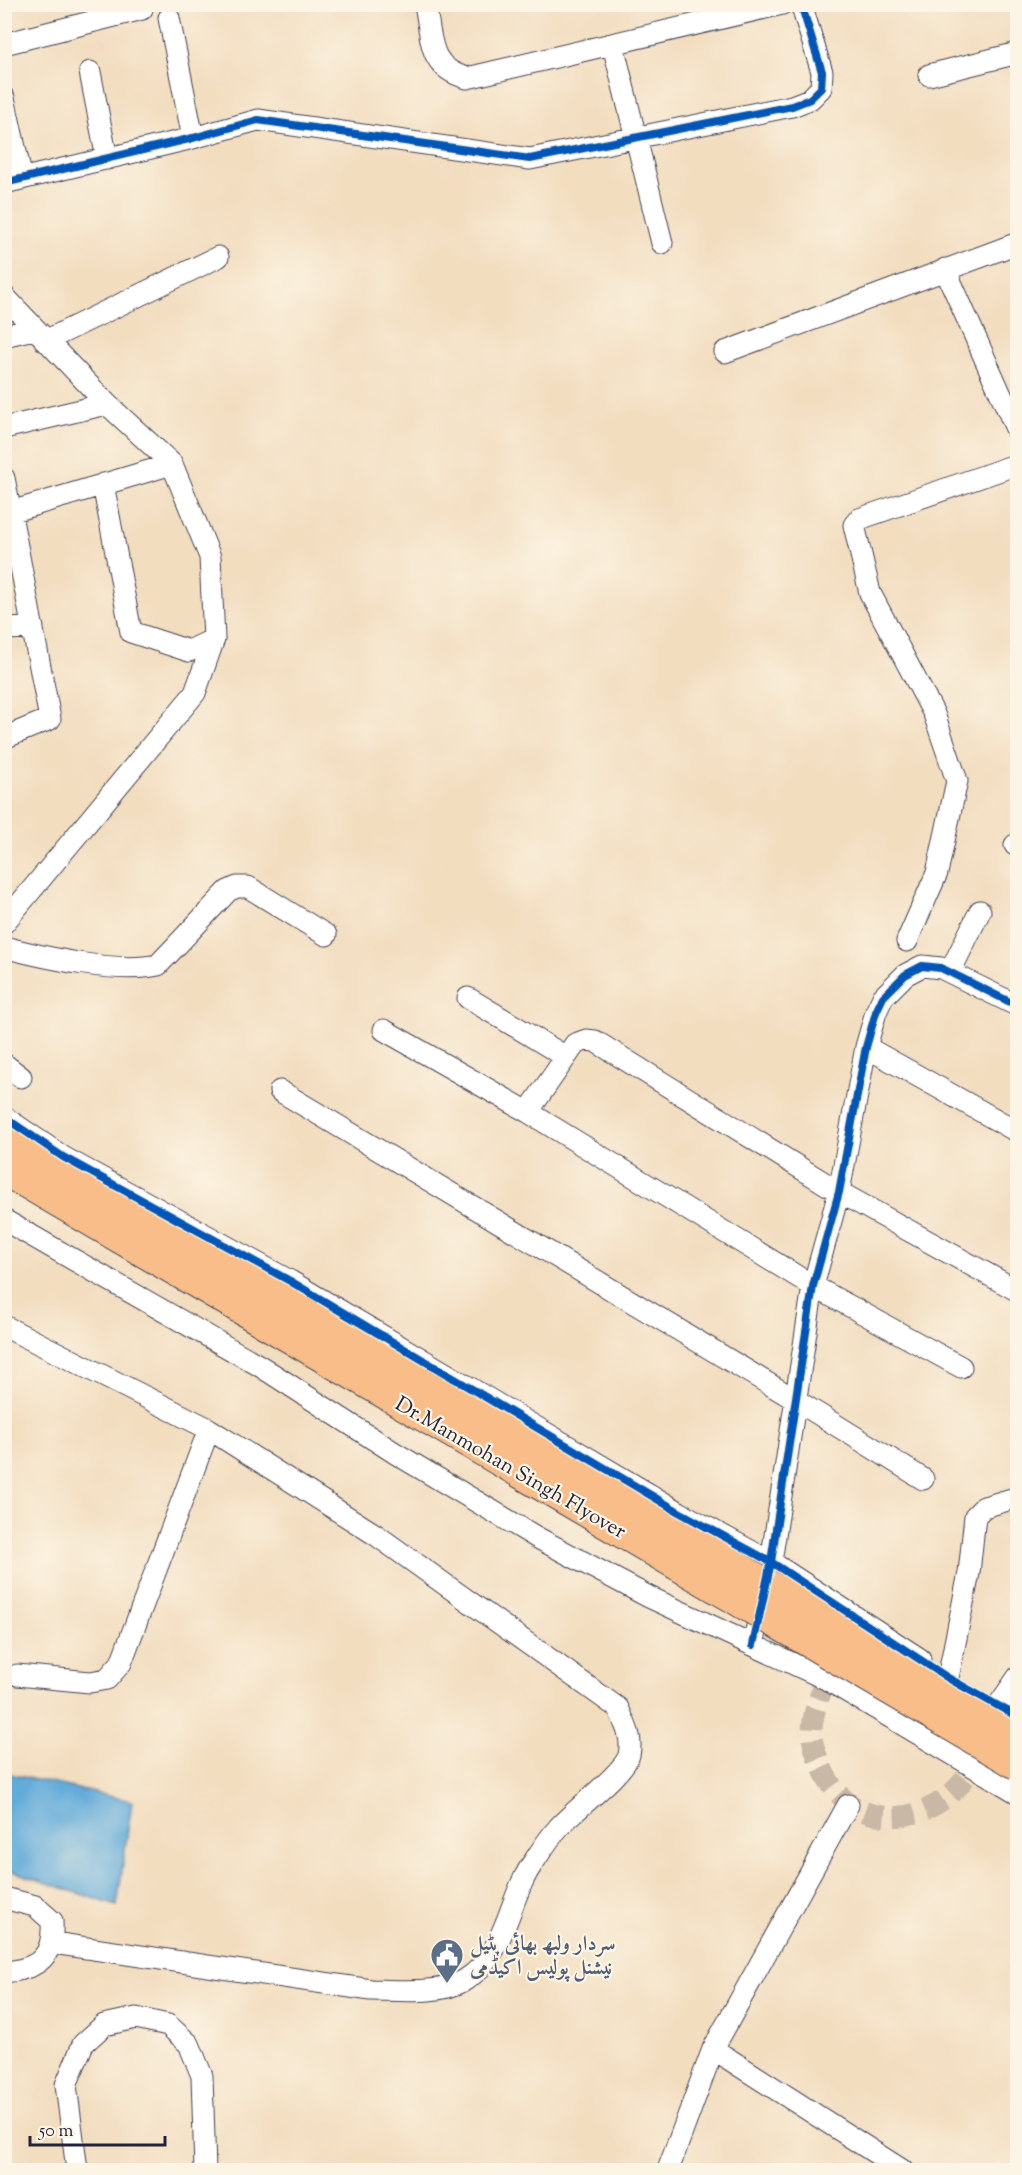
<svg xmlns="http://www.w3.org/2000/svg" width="1022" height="2175" viewBox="0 0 1022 2175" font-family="'Sorts Mill Goudy',Amiri,serif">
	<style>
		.water { fill: #63acda; stroke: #42678a; stroke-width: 1.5 }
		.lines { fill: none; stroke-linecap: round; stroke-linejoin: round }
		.minor-tunnel { stroke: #c8b8a5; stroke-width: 21; stroke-dasharray: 21 10; stroke-linecap: butt }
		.minor-casing { stroke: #413e4f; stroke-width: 23 }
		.minor { stroke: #fff; stroke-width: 21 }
		.highway-bridge-casing { stroke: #413e4f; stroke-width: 32; stroke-linecap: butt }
		.highway-bridge { stroke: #f8bd89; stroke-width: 30 }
		.cycleway-casing { stroke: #fcf5e5; stroke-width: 11 }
		.cycleway { stroke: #0057b8; stroke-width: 8 }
		.labels { text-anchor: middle; stroke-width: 4.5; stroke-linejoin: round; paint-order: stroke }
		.street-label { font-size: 21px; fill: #22223b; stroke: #fcf5e5 }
		.service-label { font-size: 21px; font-weight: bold; fill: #4e5e75; stroke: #fcf5e5; text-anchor: start }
	</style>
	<rect width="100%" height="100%" fill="#fcf5e5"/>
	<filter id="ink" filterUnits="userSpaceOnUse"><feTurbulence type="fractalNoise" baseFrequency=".0167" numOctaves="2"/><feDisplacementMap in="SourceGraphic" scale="12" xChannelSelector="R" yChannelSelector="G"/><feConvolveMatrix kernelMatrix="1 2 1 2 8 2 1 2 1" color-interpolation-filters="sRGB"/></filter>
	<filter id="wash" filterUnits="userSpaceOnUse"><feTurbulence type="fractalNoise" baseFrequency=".008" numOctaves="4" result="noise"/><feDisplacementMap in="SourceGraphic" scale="24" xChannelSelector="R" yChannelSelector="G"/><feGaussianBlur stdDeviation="1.35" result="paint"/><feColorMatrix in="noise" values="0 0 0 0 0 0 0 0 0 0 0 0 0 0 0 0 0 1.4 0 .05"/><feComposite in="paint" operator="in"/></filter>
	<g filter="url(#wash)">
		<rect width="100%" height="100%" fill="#f2ddbf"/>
		<path class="water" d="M5 1773 132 1801 117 1906 5 1869Z"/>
	</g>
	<g filter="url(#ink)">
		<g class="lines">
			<path class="minor-tunnel" d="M826 1679C820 1696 812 1713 812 1732 812 1747 818 1759 824 1772 856 1840 943 1825 974 1764"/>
			<defs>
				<path id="minor" d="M425 4C432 39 428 68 467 78L782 4
					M169 18 193 138
					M4 44 142 9
					M613 45 662 243
					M90 72 107 159
					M929 75 1018 53
					M4 98 22 179
					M4 183 193 138 258 120 530 159 792 106 810 99 821 88 822 72 801 4
					M945 269 1018 433
					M4 296 107 404 172 464 210 557 214 639 195 693 4 923
					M4 336 33 329
					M45 341 218 257
					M725 352 1018 243
					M4 428 107 404
					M4 478 50 719 4 738
					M103 484 131 632 189 651 214 639
					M4 514 172 464
					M4 629 33 628
					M1015 845 1018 846
					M907 941 937 873 957 781 934 714 870 593 854 525 859 519 1018 464
					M4 947C47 958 115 974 158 965L228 891 237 887H248L326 935
					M950 972 980 911
					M468 998 566 1057
					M384 1030 528 1112 813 1286 961 1367
					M866 1047 1018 1132
					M4 1064 21 1077
					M280 1091 794 1399 923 1479
					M528 1112 575 1044 586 1040 595 1041 839 1192 1018 1291
					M4 1117 63 1157 290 1281 679 1512 771 1562 920 1659
					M4 1220 260 1366 395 1453 536 1537 649 1597 826 1679 1018 1793
					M4 1326 209 1429 376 1535 618 1708C625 1724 633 1737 629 1755 624 1773 573 1811 559 1827 550 1837 542 1849 535 1860 508 1896 507 1955 465 1980 440 1995 399 1990 371 1990L53 1943
					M753 1645 771 1562 813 1286 839 1192 866 1047 876 1012 883 997 905 975 922 966 941 968 1018 1006
					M17 1675 90 1682 107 1679 121 1663 209 1429
					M948 1678 969 1573 975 1516 984 1507 1015 1498
					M998 1706 1018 1677
					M848 1805 713 2049 902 2170
					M4 1898 35 1906 52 1921C54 1956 40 1969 4 1972
					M77 2170 66 2085 83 2044 104 2025 136 2018 168 2025 189 2044 202 2076 205 2170
					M668 2170 713 2049"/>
			</defs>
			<use href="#minor" class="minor-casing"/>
			<use href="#minor" class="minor"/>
			<defs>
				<path id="highway-bridge" d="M4 1140 272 1293 1018 1732
					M4 1170 1018 1765"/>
			</defs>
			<use href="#highway-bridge" class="highway-bridge-casing"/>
			<use href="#highway-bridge" class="highway-bridge"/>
			<defs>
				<path id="cycleway" d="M4 183 193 138 258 120 530 159 792 106 810 99 821 88 822 72 801 4
					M4 1117 63 1157 290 1281 679 1512 771 1562 948 1678 1018 1717
					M753 1645 771 1562 813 1286 839 1192 866 1047 876 1012 883 997 905 975 922 966 941 968 1018 1006"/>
			</defs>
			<use href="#cycleway" class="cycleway-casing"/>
			<use href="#cycleway" class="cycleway"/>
		</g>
	</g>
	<defs>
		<symbol id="civic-pin" viewBox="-11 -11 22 30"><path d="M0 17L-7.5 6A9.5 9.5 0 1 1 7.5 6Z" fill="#5c6f8a" stroke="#fcf5e5"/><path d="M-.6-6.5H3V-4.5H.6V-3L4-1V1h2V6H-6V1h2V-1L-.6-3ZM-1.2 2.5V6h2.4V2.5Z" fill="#fff"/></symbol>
	</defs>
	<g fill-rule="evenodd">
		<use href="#civic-pin" x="428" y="1936" width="38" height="52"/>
	</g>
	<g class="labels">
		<g class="street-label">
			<text transform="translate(511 1467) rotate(30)" y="7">Dr.Manmohan Singh Flyover</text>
		</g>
		<g class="service-label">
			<text x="470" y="1950">سردار ولبھ بھائی پٹیل<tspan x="470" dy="24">نیشنل پولیس اکیڈمی</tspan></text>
		</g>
	</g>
	<rect width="1022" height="2175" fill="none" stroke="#fcf5e5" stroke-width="24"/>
	<path d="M30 2136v9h135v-9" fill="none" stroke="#22223b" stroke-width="3"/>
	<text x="39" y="2136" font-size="18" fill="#22223b" stroke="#fcf5e5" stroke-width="4.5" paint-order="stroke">50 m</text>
</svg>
